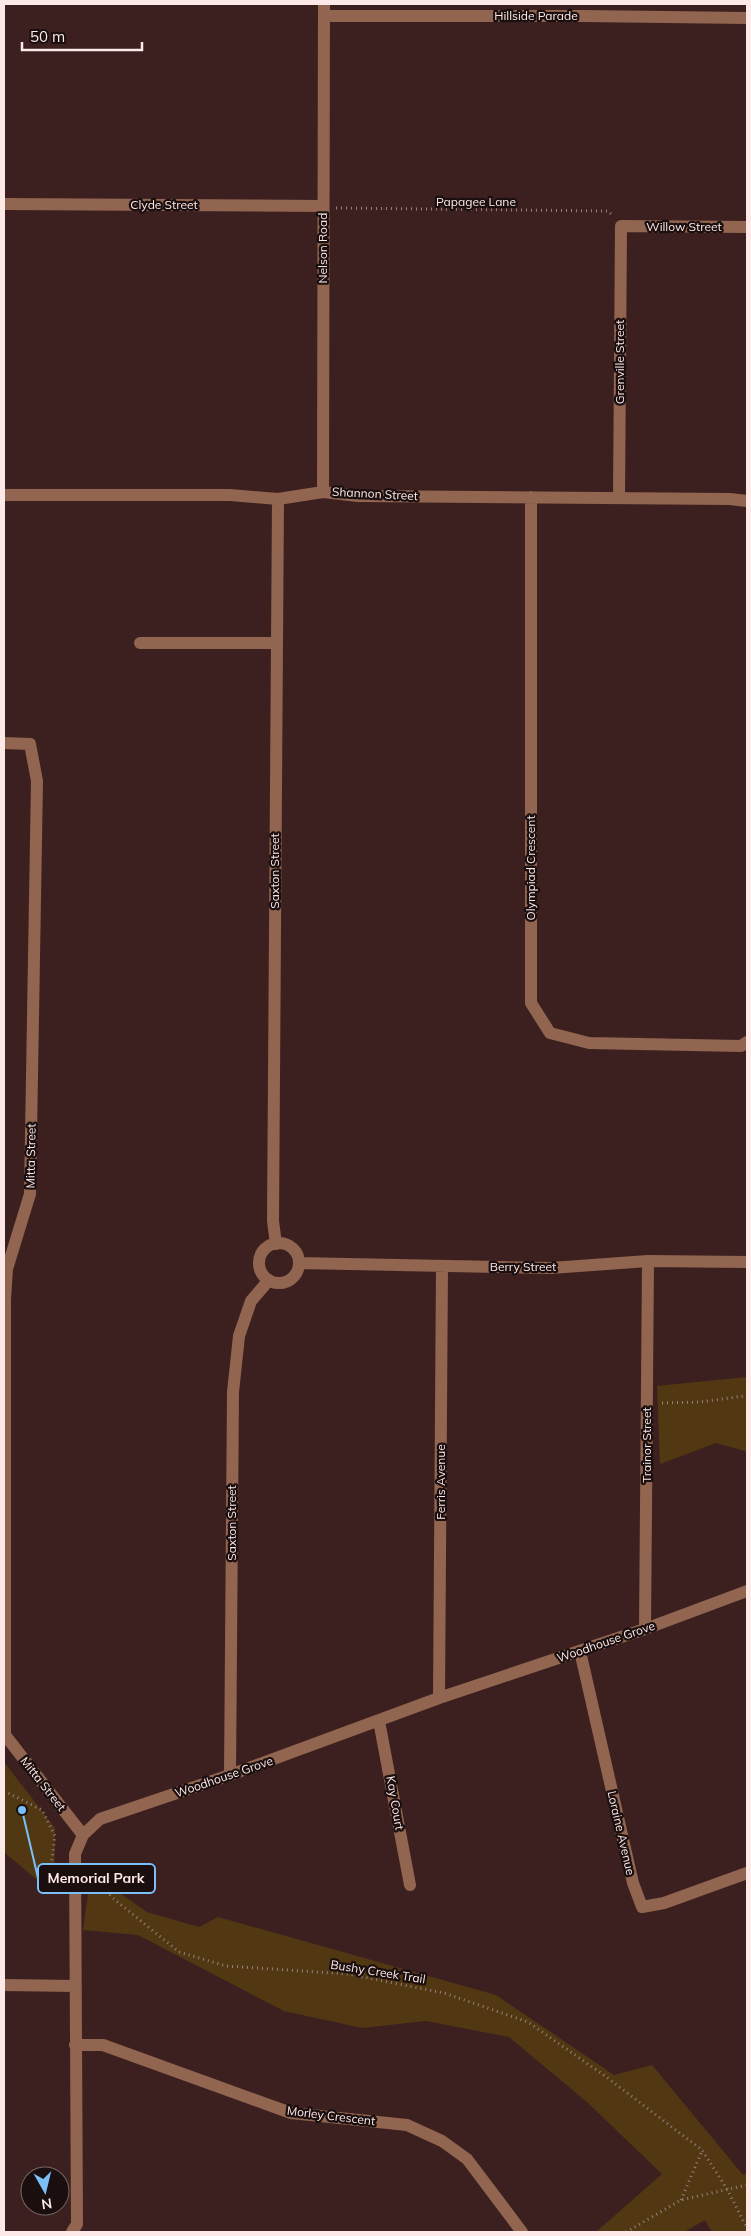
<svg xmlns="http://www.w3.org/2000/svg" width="751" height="2236" viewBox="0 0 751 2236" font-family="Mulish,sans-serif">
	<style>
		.green { fill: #523812 }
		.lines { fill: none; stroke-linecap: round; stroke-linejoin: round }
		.path { stroke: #977f7e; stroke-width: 3; stroke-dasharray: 1 4; stroke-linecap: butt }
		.minor { stroke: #91654f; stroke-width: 12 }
		.labels { text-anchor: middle; stroke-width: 4.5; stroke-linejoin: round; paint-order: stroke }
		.street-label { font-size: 12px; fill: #fde9e8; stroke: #1a0e0e }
		.leader { fill: none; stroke: #7abff8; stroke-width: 2 }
		.callout-dot { fill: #7abff8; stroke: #1a0e0e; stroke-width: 2 }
		.callout { fill: #1a0e0e; stroke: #7abff8; stroke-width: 2 }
		.callout-label { font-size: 14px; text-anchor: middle; font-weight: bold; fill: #fde9e8 }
	</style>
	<rect width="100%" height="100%" fill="#3c2020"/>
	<path class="green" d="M747 1377V1455L745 1451 716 1443 660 1464 657 1386Z
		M4 1762 55 1828 54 1894 4 1852Z
		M91 1873 147 1912 199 1927 218 1917 496 1995 614 2075 652 2065 743 2175 747 2173V2232H712L705 2220 684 2232H596L662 2174 588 2103 509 2037 426 2021 362 2028 284 2011 138 1935 83 1930Z"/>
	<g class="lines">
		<path class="path" d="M336 208 608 211 613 216
			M662 1403 700 1402 744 1396
			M4 1791 42 1810 55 1836 51 1867 57 1873 62 1874
			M88 1874 114 1899 179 1952 226 1966 348 1974 444 1993 528 2022 605 2076 702 2150 727 2189 747 2228
			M681 2200 702 2151
			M626 2232 681 2200 747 2185"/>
		<path class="minor" d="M324 16H583L747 18
			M4 204 323 206
			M323 492 324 4
			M4 495H230L278 499 323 492 358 496 730 499 747 501
			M531 497V1003L550 1033 589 1043 741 1046 747 1042
			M619 498 621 226 747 227
			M140 643H276
			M4 743 30 744 37 781 30 1194 7 1269 5 1299V1735L83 1835
			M259 1263a20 20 0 1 1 40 0a20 20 0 1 1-40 0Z
			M276 1244 273 1221 278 499
			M299 1263 551 1268 648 1261 747 1262
			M645 1629 648 1261
			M580 1651 633 1883 642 1907 664 1903 747 1873
			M439 1698 442 1266
			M379 1721 410 1885
			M230 1775 233 1392 239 1336 251 1301 269 1280
			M4 1985 75 1986
			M75 2045H103L291 2113 407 2125 442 2141 467 2159 522 2232
			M72 2232 77 2224 75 1854 83 1835 100 1819 230 1775 439 1698 645 1629 747 1591"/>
	</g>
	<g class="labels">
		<g class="street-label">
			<text x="536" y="20">Hillside Parade</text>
			<text x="476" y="206">Papagee Lane</text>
			<text x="164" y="209">Clyde Street</text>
			<text x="684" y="231">Willow Street</text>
			<text transform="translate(323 248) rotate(-90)" y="4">Nelson Road</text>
			<text transform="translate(620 362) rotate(-90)" y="4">Grenville Street</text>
			<text transform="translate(375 494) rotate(3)" y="4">Shannon Street</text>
			<text transform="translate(531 868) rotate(-90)" y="4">Olympiad Crescent</text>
			<text transform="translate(275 871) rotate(-90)" y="4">Saxton Street</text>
			<text transform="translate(31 1156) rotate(-89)" y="4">Mitta Street</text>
			<text x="523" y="1271">Berry Street</text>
			<text transform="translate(647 1445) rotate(-90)" y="4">Trainor Street</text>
			<text transform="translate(441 1482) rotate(-90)" y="4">Ferris Avenue</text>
			<text transform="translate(232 1523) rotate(-90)" y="4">Saxton Street</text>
			<text transform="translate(606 1642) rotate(-19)" y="4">Woodhouse Grove</text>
			<text transform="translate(224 1777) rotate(-19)" y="4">Woodhouse Grove</text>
			<text transform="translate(43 1784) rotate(52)" y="4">Mitta Street</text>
			<text transform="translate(395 1803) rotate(80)" y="4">Kay Court</text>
			<text transform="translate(621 1833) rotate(77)" y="4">Loraine Avenue</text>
			<text transform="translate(378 1972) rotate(9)" y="4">Bushy Creek Trail</text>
			<text transform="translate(331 2116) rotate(7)" y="4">Morley Crescent</text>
		</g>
	</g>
	<path class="leader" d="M22 1810L38 1878"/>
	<circle class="callout-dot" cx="22" cy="1810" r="5"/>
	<rect class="callout" x="38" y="1864" width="117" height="29" rx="5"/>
	<g class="callout-label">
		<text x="96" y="1883">Memorial Park</text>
	</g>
	<rect width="751" height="2236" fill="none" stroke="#fde9e8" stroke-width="10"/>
	<g transform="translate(45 2191) rotate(172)"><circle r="24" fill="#1a0e0e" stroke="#756665"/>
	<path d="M0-4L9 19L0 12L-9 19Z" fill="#7abff8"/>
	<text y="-8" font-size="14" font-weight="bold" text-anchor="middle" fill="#fde9e8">N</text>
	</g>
	<path d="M22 42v8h120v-8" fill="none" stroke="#fde9e8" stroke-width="2.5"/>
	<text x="30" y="42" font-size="15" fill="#fde9e8" stroke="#1a0e0e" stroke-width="4" paint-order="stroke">50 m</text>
</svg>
